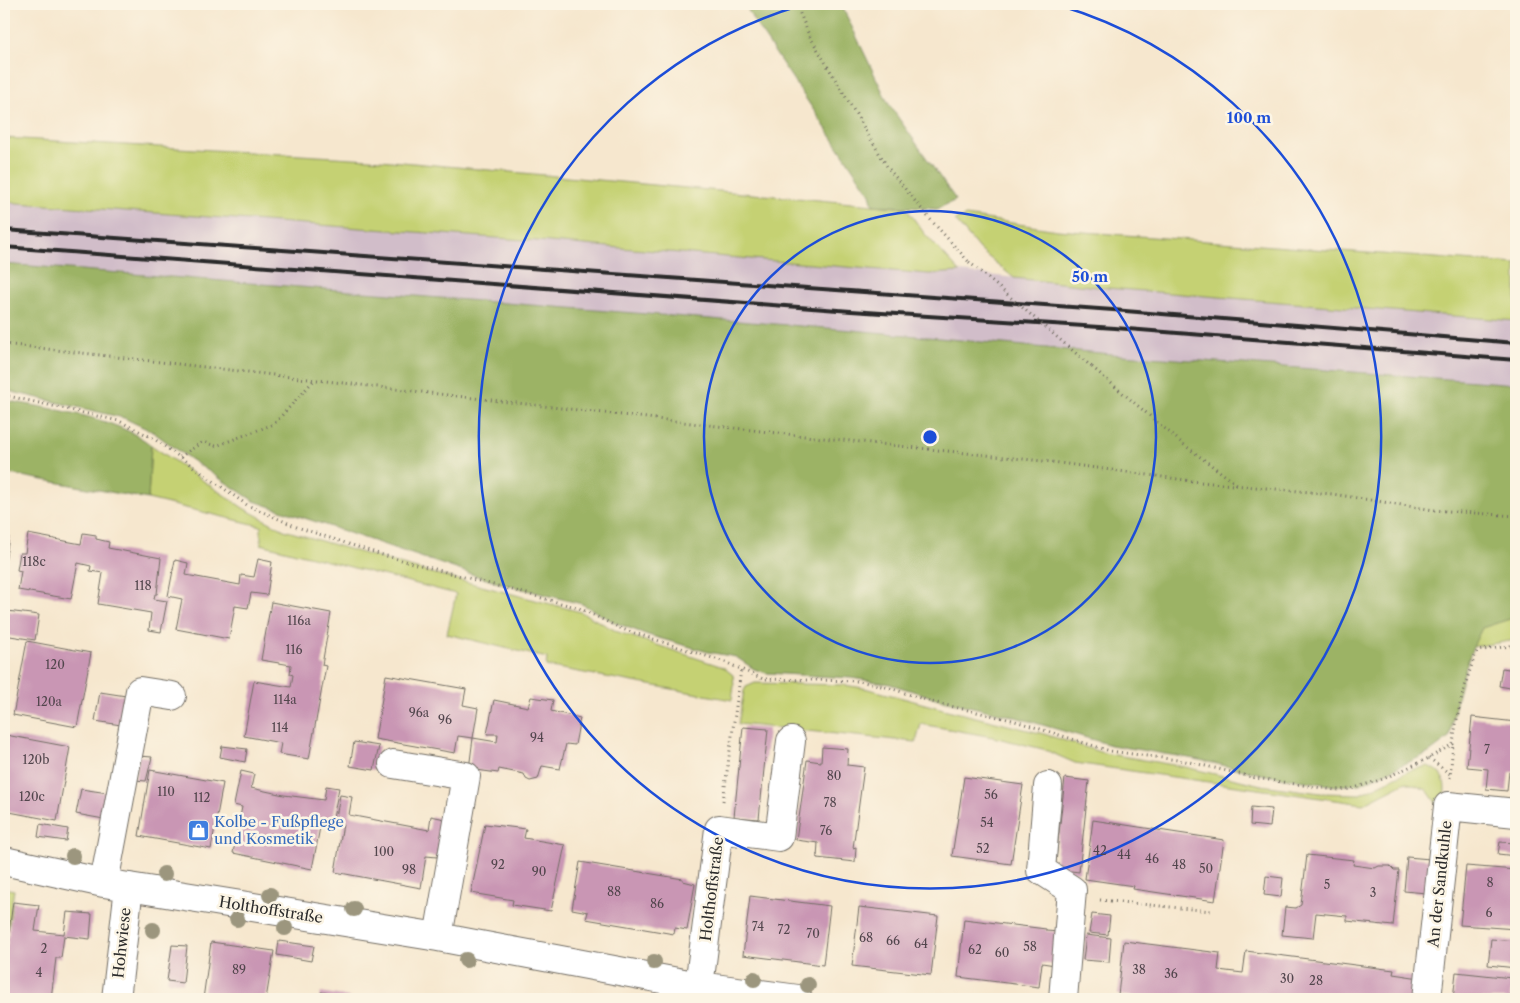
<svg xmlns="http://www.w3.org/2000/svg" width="1520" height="1003" viewBox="0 0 1520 1003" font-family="'Libre Caslon Text',serif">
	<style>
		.industrial { fill: #d1bdc9 }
		.green { fill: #c5d173; stroke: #787e4f }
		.forest { fill: #9cb365; stroke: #646f48 }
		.building { fill: #c996b4 }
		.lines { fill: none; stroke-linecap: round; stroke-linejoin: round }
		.minor-casing { stroke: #726d64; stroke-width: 30 }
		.path { stroke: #726d64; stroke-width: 3; stroke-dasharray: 1 4; stroke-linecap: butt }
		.minor { stroke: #fff; stroke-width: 28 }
		.rail { stroke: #2b2b2b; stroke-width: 4 }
		.path-bridge { stroke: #726d64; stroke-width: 3; stroke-dasharray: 1 4; stroke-linecap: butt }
		.tree { fill: #9c967e }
		.ring { fill: none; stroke: #1d4ed8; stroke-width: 2.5 }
		.labels { text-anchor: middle; stroke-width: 5; stroke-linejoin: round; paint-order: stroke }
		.number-label { font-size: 12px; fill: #52464d }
		.shop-label { font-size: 15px; fill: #366cbe; stroke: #fcf5e5; text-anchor: start }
		.street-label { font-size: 15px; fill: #2b2b2b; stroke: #fcf5e5 }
		.centre { fill: #1d4ed8; stroke: #fcf5e5; stroke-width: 2.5 }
		.ring-label { font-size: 15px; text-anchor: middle; font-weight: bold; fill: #1d4ed8; stroke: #fcf5e5; stroke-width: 5; stroke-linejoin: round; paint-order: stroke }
	</style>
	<rect width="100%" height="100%" fill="#fcf5e5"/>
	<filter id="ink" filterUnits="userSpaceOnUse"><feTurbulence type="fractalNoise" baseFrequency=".02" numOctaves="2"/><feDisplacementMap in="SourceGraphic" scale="10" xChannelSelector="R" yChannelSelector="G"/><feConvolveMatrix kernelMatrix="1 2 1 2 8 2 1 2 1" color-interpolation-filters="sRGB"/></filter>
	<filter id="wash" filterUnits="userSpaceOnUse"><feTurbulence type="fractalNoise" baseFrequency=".0096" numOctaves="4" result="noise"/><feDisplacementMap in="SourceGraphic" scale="20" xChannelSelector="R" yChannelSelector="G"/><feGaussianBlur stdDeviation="1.12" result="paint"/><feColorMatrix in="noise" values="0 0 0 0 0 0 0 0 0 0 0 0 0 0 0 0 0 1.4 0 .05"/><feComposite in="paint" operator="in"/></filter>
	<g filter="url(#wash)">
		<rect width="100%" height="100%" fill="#f6e7ce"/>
		<path class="industrial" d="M4 202 538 241 929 274 960 272 1107 288 1516 321V384L1122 355 852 330 4 264Z"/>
		<path class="green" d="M4 138 369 159 906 208 924 233 960 272 929 274 538 241 4 202Z
			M966 216 1057 230 1516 264V321L1107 288 1014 278 980 250 955 220Z
			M151 445 243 508 284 530 413 568 581 612 618 632 723 667 733 675 734 686 732 700 546 666 547 658 447 634 456 594 261 544V526L148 499Z
			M1516 617V640L1472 647 1482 627Z
			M755 683 844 685 869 689 947 710 1044 734 1103 753 1185 767 1261 785 1320 793 1360 794 1411 770 1428 766C1450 776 1446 790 1441 810L1427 790 1406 782 1363 804 1075 763 1043 749 993 737 921 724 916 742 738 724 744 691 746 687Z
			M4 888 14 890 8 930H4Z"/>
		<path class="forest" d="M745 4H841L888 103 956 200 937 209 873 205 870 194 753 20Z
			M4 264 852 330 1122 355 1516 384V617L1482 628C1464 662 1456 700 1449 738L1429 753 1360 784 1336 786 1266 775 1195 759 1111 745 1012 716 942 700 890 684 851 678 766 673 754 669 736 657 708 652 648 635 616 623 582 604 495 582 254 501 190 459 153 432 124 418 4 390Z
			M4 400C49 409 115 416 151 445L148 499 5 473 4 476Z"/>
		<g id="blocks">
			<path class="building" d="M83 533 96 535V539L109 542 108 548 161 558 157 594H155L154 599 167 601 161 632 149 630 151 613 98 604 103 573 90 571 91 566 78 563 71 599 18 590 21 571 17 570 20 553H25L28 534 81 544Z
				M4 537H9L5 563H4Z
				M258 559 272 562 267 595 251 593 248 608 235 606 229 639 176 629 182 599 168 596 175 560 188 563 186 575 240 585 241 575 254 577Z
				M271 602 331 613 322 665 326 666 309 759 279 754 281 743 244 736 254 681 291 687 293 675 290 674 291 665 261 660Z
				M7 611 39 615 35 640 4 635Z
				M27 641 91 653 77 727 13 715Z
				M1502 668 1516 670V689L1499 686Z
				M386 675 466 689 463 705 478 708 473 738 458 736 455 753 375 739Z
				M100 692 126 696 121 725 95 721Z
				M531 697 553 700 551 711 580 718 575 745 566 744 560 769 542 766 538 779 530 781 526 779 524 774 499 769 498 773 469 769 473 738 497 742 498 734H487L494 700 528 707Z
				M1472 717 1516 722V772H1509L1507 791 1486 789 1488 769 1467 767Z
				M743 727 768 729 759 819 734 817Z
				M6 735 70 747 57 821 4 811V747Z
				M354 742 379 746 374 770 350 766Z
				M222 746 247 749 245 762 220 757Z
				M822 747 848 749 847 765 864 767 853 848 856 847 855 862 817 858 818 843 796 840 807 760 821 762Z
				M139 756 152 757 146 781 135 780Z
				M150 770 223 783 211 849 139 836Z
				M241 771 254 774 251 788 284 795 324 800 326 786 339 788 332 823 321 822 312 869 233 853 242 807 234 805Z
				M964 777 1023 785 1011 864 952 856Z
				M1065 778 1089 781 1079 872 1055 869Z
				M81 789 108 793 104 819 76 814Z
				M340 795 352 797 349 815 429 830 431 816 445 819 437 857 426 856 421 888 335 872 343 824 335 823Z
				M1251 807 1272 809 1270 827 1250 825Z
				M1093 820 1224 840 1215 901 1133 889 1134 886 1085 879Z
				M40 824 68 829 66 841 38 837Z
				M485 824 526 829 524 838 565 845 551 911 512 905 513 900 471 893Z
				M1500 842 1516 843V856L1498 854Z
				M1307 855 1354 860 1353 865 1375 868 1379 866H1390L1394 870H1399L1393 926 1347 921V916L1316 913 1313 938 1282 935 1285 907 1296 908 1301 905Z
				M1407 857 1430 859 1426 893 1404 891Z
				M580 862 683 879V881L695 884 687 930 675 928 674 934 586 919 588 912 572 909Z
				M1466 866 1516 870V929L1460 925Z
				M1266 876 1283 878 1281 897 1264 895Z
				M750 896 830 906 823 965 743 955Z
				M13 902 39 905 35 931 64 934 67 912 92 914 90 939 64 936 61 958H56L51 999H4V946H7Z
				M859 907 938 916 931 975 852 966Z
				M1092 914 1110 916 1108 935 1089 933Z
				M964 919 1046 929V931L1059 932 1055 965 1042 963 1039 987 958 977Z
				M1086 935 1111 938 1109 962 1083 960Z
				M1491 939 1516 941V968L1488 965Z
				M279 941 314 946 311 961 277 955Z
				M1124 941 1220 953 1218 970 1243 973 1246 951 1394 970 1393 974 1420 978 1417 999H1240L1214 995V999H1152L1118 995Z
				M211 942 274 951 266 999H203Z
				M172 945 187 946 183 983 167 981Z
				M1456 972 1512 978 1510 999H1453Z
				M321 992 349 997 348 999H320Z"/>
		</g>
	</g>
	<g filter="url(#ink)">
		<use href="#blocks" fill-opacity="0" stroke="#726d64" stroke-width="1"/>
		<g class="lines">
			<defs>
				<path id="minor" d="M393 764 466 776 438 937
					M1048 786 1041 870 1072 890 1063 999
					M4 861 104 883 438 937 699 986 798 999
					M104 883 140 691 172 696
					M699 986 719 829 779 837 791 741
					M116 999 129 887
					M1427 999 1448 806 1516 813"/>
			</defs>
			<use href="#minor" class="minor-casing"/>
			<path class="path" d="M796 4 809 35 888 168 929 218 969 262
				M4 344 804 436 1052 462 1200 482 1332 494 1434 510 1516 516
				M1092 367 1183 444 1238 485
				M4 395 119 421 153 438 247 505 297 527 379 554 579 608 622 629 725 662 763 679 859 681 890 688 932 702 1012 720 1110 751 1185 761 1256 778 1335 790 1351 789 1383 779 1429 758 1453 744C1457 712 1465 681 1477 651L1516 645
				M180 457 202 442 216 446 274 424 315 379
				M1429 758 1450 774
				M1450 778 1453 744
				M723 801 741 670
				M1100 900 1211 911"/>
			<use href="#minor" class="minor"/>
			<path class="rail" d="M4 230 1113 310 1516 343
				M4 247 851 311 1115 328 1516 360"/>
			<path class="path-bridge" d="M969 262 1092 367"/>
		</g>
		<g class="tree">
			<circle cx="73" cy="856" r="8"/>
			<circle cx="164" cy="874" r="8"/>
			<circle cx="270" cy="895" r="8"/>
			<circle cx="354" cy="909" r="8"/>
			<circle cx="237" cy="919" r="8"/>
			<circle cx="285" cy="928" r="8"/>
			<circle cx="153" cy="930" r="8"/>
			<circle cx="466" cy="960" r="8"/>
			<circle cx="654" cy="962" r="8"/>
			<circle cx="754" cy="979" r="8"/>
			<circle cx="808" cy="985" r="8"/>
		</g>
	</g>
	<g class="ring">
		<circle cx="930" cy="437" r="226"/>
		<path d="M1058 5A451 451 0 1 1 802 5"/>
	</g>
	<defs>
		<symbol id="shop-square" viewBox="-11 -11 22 22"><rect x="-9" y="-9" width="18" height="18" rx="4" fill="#3f7fe0" stroke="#fcf5e5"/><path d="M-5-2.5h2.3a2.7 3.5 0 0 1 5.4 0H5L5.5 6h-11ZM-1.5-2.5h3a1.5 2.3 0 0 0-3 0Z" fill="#fff"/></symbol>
	</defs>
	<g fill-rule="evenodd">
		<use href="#shop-square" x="186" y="818" width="25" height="25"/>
	</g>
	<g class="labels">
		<g class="number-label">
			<text x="34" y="566">118c</text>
			<text x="143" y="590">118</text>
			<text x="299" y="625">116a</text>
			<text x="294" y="654">116</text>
			<text x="55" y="669">120</text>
			<text x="285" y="704">114a</text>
			<text x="49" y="706">120a</text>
			<text x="419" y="717">96a</text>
			<text x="445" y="724">96</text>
			<text x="280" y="732">114</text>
			<text x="537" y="742">94</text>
			<text x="1487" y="754">7</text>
			<text x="36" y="764">120b</text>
			<text x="834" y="780">80</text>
			<text x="166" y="796">110</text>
			<text x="991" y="799">56</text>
			<text x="32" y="801">120c</text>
			<text x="202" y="802">112</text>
			<text x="830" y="807">78</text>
			<text x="987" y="827">54</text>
			<text x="826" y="835">76</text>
			<text x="983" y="853">52</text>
			<text x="1100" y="855">42</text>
			<text x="384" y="856">100</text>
			<text x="1124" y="859">44</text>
			<text x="1152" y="863">46</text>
			<text x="498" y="869">92</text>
			<text x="1179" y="869">48</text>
			<text x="1206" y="873">50</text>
			<text x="409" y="874">98</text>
			<text x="539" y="876">90</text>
			<text x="1490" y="887">8</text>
			<text x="1327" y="889">5</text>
			<text x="614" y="896">88</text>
			<text x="1373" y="897">3</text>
			<text x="657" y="908">86</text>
			<text x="1489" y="917">6</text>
			<text x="758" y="931">74</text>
			<text x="784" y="934">72</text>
			<text x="813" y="938">70</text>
			<text x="866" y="942">68</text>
			<text x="893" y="945">66</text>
			<text x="921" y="948">64</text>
			<text x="1030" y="951">58</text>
			<text x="44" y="953">2</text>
			<text x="975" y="954">62</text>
			<text x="1002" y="957">60</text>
			<text x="239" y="974">89</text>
			<text x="1139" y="974">38</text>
			<text x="39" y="977">4</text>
			<text x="1171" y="978">36</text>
			<text x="1287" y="983">30</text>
			<text x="1316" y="985">28</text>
		</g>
		<g class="shop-label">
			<text x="214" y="827">Kolbe - Fußpflege<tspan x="214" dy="17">und Kosmetik</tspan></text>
		</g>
		<g class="street-label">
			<text transform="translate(1440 884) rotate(-84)" y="5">An der Sandkuhle</text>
			<text transform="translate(712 889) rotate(-83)" y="5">Holthoffstraße</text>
			<text transform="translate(271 910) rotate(9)" y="5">Holthoffstraße</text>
			<text transform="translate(122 943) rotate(-84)" y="5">Hohwiese</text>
		</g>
	</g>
	<circle cx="930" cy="437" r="8" class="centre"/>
	<g class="ring-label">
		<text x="1249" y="123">100 m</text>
		<text x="1090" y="282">50 m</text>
	</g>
	<rect width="1520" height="1003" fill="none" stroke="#fcf5e5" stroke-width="20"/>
</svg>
